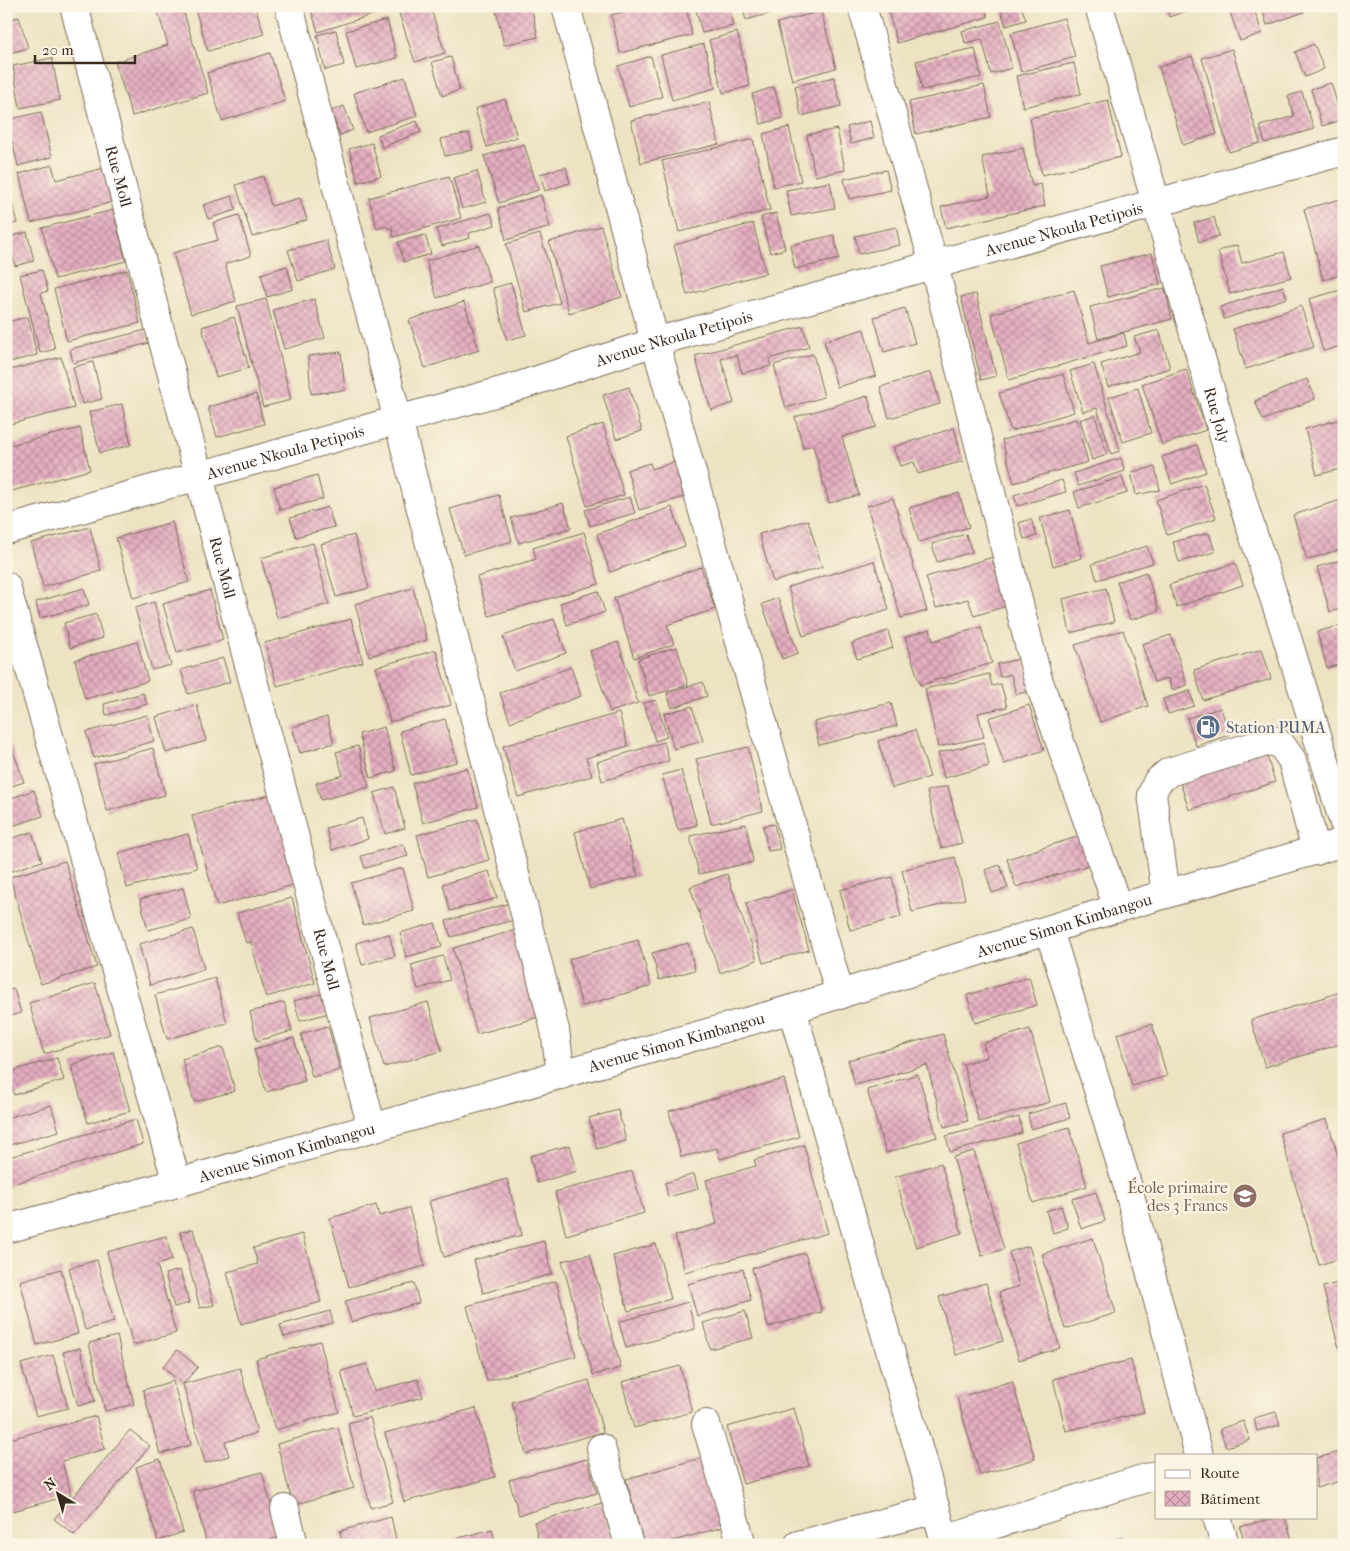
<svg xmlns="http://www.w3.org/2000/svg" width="1350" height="1551" viewBox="0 0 1350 1551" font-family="'IM FELL French Canon',serif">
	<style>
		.building { fill: url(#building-cross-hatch) }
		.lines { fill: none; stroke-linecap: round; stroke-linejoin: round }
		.minor-casing { stroke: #796b58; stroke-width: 30 }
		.minor { stroke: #fff; stroke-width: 28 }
		.labels { text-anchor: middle; stroke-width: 4.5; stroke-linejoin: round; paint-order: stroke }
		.street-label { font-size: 16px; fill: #3b2a1e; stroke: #fcf5e5 }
		.service-label { font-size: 16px; fill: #4e5e75; stroke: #fcf5e5; text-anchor: start }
		.education-label { font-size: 16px; fill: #785e54; stroke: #fcf5e5; text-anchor: end }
	</style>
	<defs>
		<pattern id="building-cross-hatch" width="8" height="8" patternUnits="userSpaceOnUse" patternTransform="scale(1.25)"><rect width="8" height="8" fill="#e5aec1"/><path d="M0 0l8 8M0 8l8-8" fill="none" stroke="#bb8e9c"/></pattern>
	</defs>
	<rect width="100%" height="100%" fill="#fcf5e5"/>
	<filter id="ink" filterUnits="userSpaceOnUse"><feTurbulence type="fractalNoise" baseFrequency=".02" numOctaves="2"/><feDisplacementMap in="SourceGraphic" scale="10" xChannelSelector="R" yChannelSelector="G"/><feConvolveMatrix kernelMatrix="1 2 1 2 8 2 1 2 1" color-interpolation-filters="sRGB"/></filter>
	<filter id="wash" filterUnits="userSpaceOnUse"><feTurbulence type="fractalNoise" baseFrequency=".0096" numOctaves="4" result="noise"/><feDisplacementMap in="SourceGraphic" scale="20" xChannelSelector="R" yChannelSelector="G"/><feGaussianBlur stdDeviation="1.12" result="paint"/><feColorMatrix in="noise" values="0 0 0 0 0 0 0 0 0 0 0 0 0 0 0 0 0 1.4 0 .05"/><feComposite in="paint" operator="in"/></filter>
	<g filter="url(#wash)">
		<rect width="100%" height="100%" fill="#ede3c3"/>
		<g id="blocks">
			<path class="building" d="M156 6H182L208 93 132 116 115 62 168 45Z
				M194 6H255L264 34 208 51Z
				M310 6H430L445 53 415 62 397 7 318 32Z
				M495 6H531L538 37 504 45Z
				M648 6H686L692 35 620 53 611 15Z
				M695 6H729L733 26 702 33Z
				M742 6H769L771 13 746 20Z
				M778 6H794V7L780 11Z
				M887 6H985L988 17 897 43Z
				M1000 6H1021L1026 20 1006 26Z
				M1166 6H1199V7L1169 17Z
				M1228 6H1253L1262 33 1240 41Z
				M1261 6H1302L1304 12 1267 25Z
				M821 11 836 68 792 80 777 23Z
				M19 17 28 48 6 54V20Z
				M1064 18 1075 57 1021 72 1011 33Z
				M387 20 397 58 356 69 346 31Z
				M1000 21 1012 68 991 74 982 39 965 43 962 31Z
				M336 30 344 65 325 70 317 35Z
				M737 32 750 86 723 93 709 40Z
				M704 44 715 88 672 100 661 55Z
				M1314 44 1324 69 1305 77 1295 52Z
				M975 48 981 77 922 90 916 61Z
				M1232 49 1260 143 1229 152 1202 58Z
				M270 53 285 101 222 121 207 73Z
				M651 56 662 97 629 107 618 66Z
				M1192 56 1217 134 1183 145 1159 67Z
				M451 57 460 90 442 96 432 62Z
				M52 58 60 100 20 108 13 66Z
				M1074 63 1081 94 1023 107 1016 76Z
				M405 77 417 116 366 132 354 93Z
				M834 77 841 106 801 116 795 86Z
				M1331 83 1342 120 1322 126 1311 89Z
				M984 85 991 117 916 134 909 102Z
				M774 87 783 118 761 124 752 94Z
				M1302 92 1314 129 1265 143 1260 126 1294 116 1288 96Z
				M505 99 517 137 487 147 475 109Z
				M1108 100 1121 157 1042 175 1030 118Z
				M709 102 719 144 641 163 631 120Z
				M344 106 353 130 340 135 331 111Z
				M41 112 52 157 18 166 7 120Z
				M417 121 421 132 382 147 378 135Z
				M870 121 874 138 851 144 847 127Z
				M789 127 801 181 774 187 763 134Z
				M837 129 845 170 815 176 807 135Z
				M469 133 473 150 445 156 441 139Z
				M753 139 770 210 679 232 662 161Z
				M372 143 381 176 358 182 349 149Z
				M524 144 538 190 499 203 484 156Z
				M1023 148 1032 186 1041 184 1045 206 946 228 941 207 990 196 982 157Z
				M52 165 56 180 108 167 117 201 31 223 19 174Z
				M566 167 570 183 545 191 540 174Z
				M886 170 891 190 849 199 844 179Z
				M477 171 486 202 462 209 453 178Z
				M263 176 271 206 300 198 307 220 252 237 236 185Z
				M449 176 461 218 394 237 392 228 388 229 387 226 377 229 369 198Z
				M830 182 835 208 791 216 786 190Z
				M6 190H9L17 223 6 226Z
				M541 195 550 227 506 240 498 208Z
				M232 196 236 210 208 219 203 205Z
				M1344 198V274L1323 280 1304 209Z
				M113 210 126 261 55 279 42 228Z
				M491 213 495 225 469 233 470 238 442 246 436 229Z
				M776 213 785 249 770 253 761 217Z
				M239 215 251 256 225 264 236 301 191 314 173 253 218 240 213 223Z
				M1214 217 1219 236 1199 242 1194 223Z
				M753 223 766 273 687 295 674 245Z
				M601 226 622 297 569 313 549 242Z
				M896 227 900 245 859 254 855 236Z
				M27 232 34 261 15 266 8 237Z
				M540 234 560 303 526 312 506 244Z
				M425 235 431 254 404 262 398 242Z
				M834 235 839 259 795 269 790 245Z
				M326 240 335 269 298 281 288 250Z
				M479 245 490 282 437 298 426 261Z
				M1237 245 1242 263 1284 252 1291 277 1230 294 1218 251Z
				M1152 253 1160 284 1108 297 1100 266Z
				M287 266 293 289 267 297 261 274Z
				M42 270 48 291 41 293 55 349 40 353 20 275Z
				M127 270 140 323 67 341 54 289Z
				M511 283 526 335 507 340 493 288Z
				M1283 286 1287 298 1224 319 1220 307Z
				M1165 288 1172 319 1098 339 1090 307Z
				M1344 289V345L1323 351 1309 299Z
				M1074 290 1089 343 1124 333 1127 346 1009 380 991 314Z
				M976 294 996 376 981 380 961 297Z
				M266 299 291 400 263 407 237 306Z
				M314 299 325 338 284 349 273 310Z
				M464 302 479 350 425 368 409 320Z
				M1301 306 1314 347 1246 369 1233 329Z
				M905 308 915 343 884 352 874 317Z
				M28 317 37 355 6 363V322Z
				M234 317 249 368 216 377 202 327Z
				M803 326 809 347 769 359 771 366 742 373 737 355 721 359 734 403 711 410 695 356Z
				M864 329 876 376 837 387 824 341Z
				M146 330 149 343 73 363 70 349Z
				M1159 330 1170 368 1108 387 1101 364 1140 352 1134 337Z
				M341 352 345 390 311 394 308 356Z
				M813 354 824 397 786 408 774 365Z
				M61 357 74 408 6 425V371Z
				M93 362 102 399 82 404 73 367Z
				M1094 364 1120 451 1111 454 1097 408 1083 412 1070 371Z
				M1186 369 1206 430 1162 445 1142 384Z
				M931 372 940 404 889 418 880 387Z
				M1063 374 1074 412 1011 431 999 393Z
				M1307 379 1315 399 1263 420 1255 401Z
				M629 387 642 431 616 439 603 395Z
				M1138 388 1151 433 1123 442 1109 397Z
				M256 394 264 424 217 437 208 407Z
				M868 396 876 427 842 437 859 495 829 503 813 445 803 448 795 417Z
				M122 404 131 445 100 453 89 412Z
				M1095 415 1107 455 1092 460 1080 420Z
				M1076 419 1088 462 1014 483 1002 440Z
				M1341 419 1344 429V468L1317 475 1305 429Z
				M603 424 624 495 587 506 566 436Z
				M80 428 90 470 8 492 6 446Z
				M954 428 963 461 918 474 914 462 900 466 893 447Z
				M1197 445 1206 472 1172 484 1162 457Z
				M1121 458 1125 471 1078 486 1074 473Z
				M674 462 684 497 639 510 627 470 650 463 652 469Z
				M1155 467 1160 490 1136 495 1131 472Z
				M317 475 323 499 280 510 274 487Z
				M1122 477 1127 493 1079 508 1074 492Z
				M1062 480 1066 492 1017 506 1014 495Z
				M1204 484 1216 518 1167 535 1156 500Z
				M959 493 969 527 919 542 909 508Z
				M499 495 512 541 464 555 450 509Z
				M630 497 635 513 590 526 585 510Z
				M893 498 927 611 901 618 867 506Z
				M1344 499V548L1307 560 1293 515Z
				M563 503 571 528 519 543 511 518Z
				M328 507 334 527 296 537 290 518Z
				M672 507 685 546 610 572 597 534Z
				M1070 510 1082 558 1053 566 1040 518Z
				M1031 519 1037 536 1024 539 1019 523Z
				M808 520 822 567 773 582 759 534Z
				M172 522 189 582 133 598 116 538Z
				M90 527 101 571 43 587 31 543Z
				M584 532 599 584 489 616 477 577 536 559 533 548Z
				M1209 533 1215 552 1179 562 1173 542Z
				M966 534 972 552 937 562 932 544Z
				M354 535 369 588 336 597 321 544Z
				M313 543 329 604 277 618 261 558Z
				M1147 546 1153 563 1097 580 1092 564Z
				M993 557 1007 606 974 616 968 599 936 608 926 577Z
				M1344 559V608L1330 612 1317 567Z
				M874 561 889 610 803 636 788 587Z
				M1235 563 1243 585 1177 607 1169 585Z
				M701 567 715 609 667 625 674 644 634 658 614 598Z
				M1146 572 1159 611 1130 620 1117 582Z
				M84 588 89 605 40 618 36 602Z
				M413 588 427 640 369 656 355 604Z
				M1106 588 1114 622 1070 633 1063 599Z
				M210 590 223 640 177 653 163 604Z
				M598 591 605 612 567 625 560 603Z
				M778 598 798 653 782 659 762 604Z
				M154 602 171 665 152 670 135 608Z
				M96 614 103 638 70 648 64 623Z
				M351 619 363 662 277 686 265 643Z
				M554 619 566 653 515 671 503 636Z
				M1344 624V663L1327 668 1317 632Z
				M981 627 992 663 920 685 905 637 930 629 933 641Z
				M1123 630 1148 706 1100 722 1075 645Z
				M888 631 893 648 857 659 852 643Z
				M1171 635 1187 685 1172 690 1168 678 1154 682 1142 644Z
				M137 642 148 681 85 699 75 660Z
				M618 642 638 703 610 712 590 651Z
				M677 647 688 685 649 696 638 659Z
				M1262 649 1271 679 1203 700 1194 670Z
				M436 650 451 705 390 722 376 667Z
				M223 658 230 682 188 694 181 670Z
				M1024 658 1032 691 1016 694 1011 674 1000 677 997 664Z
				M571 667 581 696 510 722 500 693Z
				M989 674 992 686 1001 684 1007 707 978 713 984 737 938 747 925 689Z
				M703 682 707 696 672 708 667 693Z
				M1190 691 1194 706 1168 714 1163 699Z
				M143 693 147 704 106 715 104 704Z
				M656 700 667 737 655 741 644 703Z
				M891 703 897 726 819 745 814 722Z
				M197 705 206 741 166 753 156 717Z
				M1029 705 1044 750 1004 764 989 718Z
				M692 706 703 741 674 749 664 714Z
				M1221 708 1229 735 1196 746 1187 718Z
				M619 713 628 746 586 758 592 776 518 797 503 746Z
				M147 715 154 741 94 758 86 732Z
				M327 717 334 743 300 753 292 727Z
				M445 719 457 762 411 775 400 731Z
				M384 727 396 771 371 778 359 734Z
				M915 730 930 777 892 788 878 741Z
				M6 731 24 782 6 788Z
				M1260 735 1275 782 1189 810 1174 763Z
				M664 742 669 761 602 781 597 762Z
				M984 742 989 766 944 778 938 753Z
				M358 746 369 787 321 800 316 783 343 775 336 752Z
				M748 747 763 811 711 824 696 759Z
				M153 748 165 795 107 811 94 764Z
				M467 768 478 807 423 823 412 783Z
				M681 770 697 825 678 830 662 775Z
				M948 786 962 843 941 848 927 791Z
				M394 787 405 828 385 834 374 793Z
				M34 790 43 816 6 828V800Z
				M273 794 297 884 217 906 192 816Z
				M362 818 368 839 332 850 326 828Z
				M477 819 489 860 428 877 417 835Z
				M622 819 638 876 590 889 575 832Z
				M746 824 753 862 699 874 690 836Z
				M774 824 780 849 768 851 763 826Z
				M32 832 42 861 6 873V840Z
				M188 834 197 868 127 888 118 853Z
				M1080 836 1089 865 1016 887 1007 859Z
				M404 844 408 856 365 868 361 856Z
				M955 857 965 899 912 912 902 870Z
				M65 861 97 967 41 984 10 877Z
				M1000 865 1008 888 992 893 985 870Z
				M403 868 414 911 363 925 351 883Z
				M489 871 497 898 450 911 443 884Z
				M727 874 757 960 720 973 690 887Z
				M892 877 901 917 850 930 840 890Z
				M183 888 191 919 148 930 140 899Z
				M792 890 809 950 763 963 746 903Z
				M292 898 315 983 266 997 251 942 246 943 237 913Z
				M510 903 514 920 451 937 446 921Z
				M435 923 442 947 406 957 400 933Z
				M193 929 204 969 150 985 139 944Z
				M519 929 543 1016 477 1034 453 948Z
				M389 934 395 956 362 965 356 943Z
				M638 940 651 986 582 1006 569 959Z
				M688 943 695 970 659 980 652 953Z
				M443 956 450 980 418 989 411 965Z
				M1029 977 1037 1005 975 1023 967 995Z
				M215 978 227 1023 167 1039 155 995Z
				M95 983 110 1034 44 1054 29 1003Z
				M14 989 21 1013 6 1017V991Z
				M1344 991V1043L1265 1067 1251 1020Z
				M324 993 329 1013 300 1021 294 1001Z
				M284 1002 292 1031 257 1041 250 1012Z
				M428 1002 442 1051 384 1067 370 1018Z
				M1152 1024 1167 1076 1132 1086 1117 1034Z
				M328 1026 340 1070 312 1077 301 1034Z
				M1030 1029 1050 1102 979 1122 963 1064 987 1057 983 1043Z
				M943 1034 968 1121 944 1127 927 1065 855 1085 848 1060Z
				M294 1038 305 1081 266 1092 254 1049Z
				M223 1047 235 1091 194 1102 182 1059Z
				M113 1052 130 1111 88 1123 71 1065Z
				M57 1058 64 1080 14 1095 8 1072Z
				M918 1074 937 1137 886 1153 867 1090Z
				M784 1079 799 1137 720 1159 717 1148 681 1157 669 1111Z
				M1066 1103 1070 1118 1031 1129 1028 1114Z
				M51 1105 59 1131 6 1146V1118Z
				M618 1110 626 1141 597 1149 589 1118Z
				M1019 1117 1022 1133 950 1152 946 1136Z
				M136 1119 143 1144 6 1186V1158Z
				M1327 1119 1344 1176V1257L1319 1265 1280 1133Z
				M1069 1127 1087 1186 1033 1203 1016 1143Z
				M570 1145 577 1171 537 1183 530 1156Z
				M804 1145 828 1233 685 1272 675 1236 717 1224 706 1180 756 1166 754 1160Z
				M974 1151 1004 1249 982 1256 953 1157Z
				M941 1163 962 1233 916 1247 895 1177Z
				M632 1171 644 1213 566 1235 555 1192Z
				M694 1174 698 1189 668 1197 665 1183Z
				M507 1179 522 1235 444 1257 429 1201Z
				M1096 1192 1105 1221 1081 1229 1072 1199Z
				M376 1205 379 1216 409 1208 425 1266 349 1287 330 1218Z
				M1061 1206 1068 1228 1053 1233 1046 1211Z
				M193 1229 214 1305 200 1308 180 1232Z
				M302 1234 321 1302 241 1324 227 1272 258 1264 253 1248Z
				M166 1236 172 1260 157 1265 176 1333 133 1345 107 1252Z
				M1093 1238 1116 1313 1065 1329 1042 1254Z
				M544 1241 552 1274 483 1293 474 1260Z
				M656 1244 671 1299 628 1311 613 1256Z
				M1029 1246 1060 1348 1019 1360 999 1292 1019 1286 1009 1252Z
				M805 1253 822 1312 768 1327 752 1268Z
				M590 1254 621 1368 593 1375 562 1261Z
				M97 1260 114 1322 85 1330 69 1268Z
				M61 1269 78 1334 37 1345 20 1281Z
				M743 1269 751 1300 697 1316 688 1284Z
				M180 1270 189 1303 174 1307 165 1274Z
				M556 1281 576 1356 487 1381 467 1306Z
				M1344 1281V1364H1343L1323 1287Z
				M414 1283 419 1303 351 1322 345 1301Z
				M986 1283 1003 1341 956 1355 939 1297Z
				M688 1302 695 1329 626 1348 619 1322Z
				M330 1311 333 1323 284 1337 280 1325Z
				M745 1311 753 1338 710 1349 703 1323Z
				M117 1336 134 1404 105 1411 89 1343Z
				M320 1341 339 1412 275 1430 256 1359Z
				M80 1348 95 1401 78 1406 63 1352Z
				M177 1350 198 1367 183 1384 240 1368 257 1433 225 1442 229 1456 205 1463 183 1384 163 1367Z
				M53 1355 68 1408 36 1416 21 1364Z
				M1131 1360 1144 1412 1066 1431 1053 1379Z
				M367 1364 374 1391 418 1379 423 1397 353 1416 341 1371Z
				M680 1366 692 1412 634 1428 622 1382Z
				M589 1380 603 1432 526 1454 512 1402Z
				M173 1381 191 1445 160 1454 143 1390Z
				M1012 1381 1035 1459 980 1475 957 1398Z
				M476 1408 495 1477 404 1502 385 1433Z
				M794 1408 809 1466 743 1484 727 1427Z
				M1276 1412 1280 1425 1257 1431 1254 1418Z
				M96 1416 105 1449 62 1461 71 1495 9 1512 6 1503V1440Z
				M370 1417 393 1502 371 1508 348 1423Z
				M1243 1421 1250 1440 1226 1447 1220 1429Z
				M338 1427 354 1488 293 1505 277 1444Z
				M130 1430 150 1446 74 1535 54 1519Z
				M1344 1451V1480L1316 1488V1458Z
				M708 1456 727 1526 658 1545H644L626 1479Z
				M160 1459 183 1532 158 1541 136 1467Z
				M587 1459 597 1493 519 1515 509 1480Z
				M262 1472 280 1537 252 1545H207L193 1491Z
				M602 1503 614 1545H540L534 1522Z
				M391 1517 397 1543 391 1545H343L340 1531Z
				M1277 1517H1285L1292 1540 1274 1545H1245L1240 1527Z
				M492 1529 496 1545H437V1544Z
				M1123 1537 1125 1545H1098V1544Z"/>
		</g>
	</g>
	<g filter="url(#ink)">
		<use href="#blocks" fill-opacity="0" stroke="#796b58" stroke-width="1"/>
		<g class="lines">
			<defs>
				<g id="minor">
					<path id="s1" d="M74 6 372 1128"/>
					<path d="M289 6 398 420 555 1030 561 1075"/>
					<path d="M566 6 655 342 840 995"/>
					<path d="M862 6 934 265 1037 676 1118 908"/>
					<path id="s2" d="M1099 6 1246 513 1284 628 1344 823"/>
					<path id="s3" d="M6 530 516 387 655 342 1344 151"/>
					<path d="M6 586 177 1183"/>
					<path d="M1166 894 1152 794 1157 782 1169 772 1273 740 1282 746 1292 760 1316 851"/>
					<path d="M1049 930 1127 1184 1199 1455"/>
					<path d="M792 1009 946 1545"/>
					<path id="s4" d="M6 1229 177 1183 792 1009 1118 908 1344 842"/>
					<path d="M706 1424 742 1545"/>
					<path d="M601 1448 629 1545"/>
					<path d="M285 1509 294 1545"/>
					<path d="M1217 1517 1225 1545"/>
					<path d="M944 1540 1156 1475"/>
					<path d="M798 1545 936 1509"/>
				</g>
			</defs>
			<use href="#minor" class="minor-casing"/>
			<use href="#minor" class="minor"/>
		</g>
	</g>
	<defs>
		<symbol id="fuel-disc" viewBox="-11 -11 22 22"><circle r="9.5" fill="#5c6f8a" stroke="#fcf5e5"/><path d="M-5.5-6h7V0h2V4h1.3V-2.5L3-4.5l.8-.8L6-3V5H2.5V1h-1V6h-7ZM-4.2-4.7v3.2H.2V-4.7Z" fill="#fff"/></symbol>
		<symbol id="school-disc" viewBox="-11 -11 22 22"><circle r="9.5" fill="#8d6e63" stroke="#fcf5e5"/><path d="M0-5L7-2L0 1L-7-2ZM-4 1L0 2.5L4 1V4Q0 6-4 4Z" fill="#fff"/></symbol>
	</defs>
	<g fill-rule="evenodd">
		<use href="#fuel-disc" x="1194" y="713" width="28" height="28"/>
		<use href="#school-disc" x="1231" y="1182" width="28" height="28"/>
	</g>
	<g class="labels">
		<g class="street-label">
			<text dy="6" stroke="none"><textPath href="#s1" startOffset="176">Rue Moll</textPath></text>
			<text dy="6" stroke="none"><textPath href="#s3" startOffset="1100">Avenue Nkoula Petipois</textPath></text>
			<text dy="6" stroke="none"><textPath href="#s3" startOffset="695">Avenue Nkoula Petipois</textPath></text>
			<text dy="6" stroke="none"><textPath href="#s2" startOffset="426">Rue Joly</textPath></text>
			<text dy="6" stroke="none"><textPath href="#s3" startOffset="290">Avenue Nkoula Petipois</textPath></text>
			<text dy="6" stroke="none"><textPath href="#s1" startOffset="581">Rue Moll</textPath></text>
			<text dy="6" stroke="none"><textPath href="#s4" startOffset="1101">Avenue Simon Kimbangou</textPath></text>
			<text dy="6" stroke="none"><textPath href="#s1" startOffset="986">Rue Moll</textPath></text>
			<text dy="6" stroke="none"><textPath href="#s4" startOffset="696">Avenue Simon Kimbangou</textPath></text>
			<text dy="6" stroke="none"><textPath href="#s4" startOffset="291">Avenue Simon Kimbangou</textPath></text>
		</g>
		<g class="service-label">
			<text x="1226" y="733">Station PUMA</text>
		</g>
		<g class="education-label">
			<text x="1228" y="1193">École primaire<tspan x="1228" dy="18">des 3 Francs</tspan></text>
		</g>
	</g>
	<rect width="1350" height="1551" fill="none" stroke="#fcf5e5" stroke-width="25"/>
	<rect x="1155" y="1454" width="162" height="65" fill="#fcf5e5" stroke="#afa495"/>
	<rect x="1165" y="1470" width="25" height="8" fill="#ffffff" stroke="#afa495"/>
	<text x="1200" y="1478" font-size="15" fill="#3b2a1e">Route</text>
	<rect x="1165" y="1491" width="25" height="15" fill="url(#building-cross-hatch)" stroke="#afa495"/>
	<text x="1200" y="1504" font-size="15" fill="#3b2a1e">Bâtiment</text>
	<g transform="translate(58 1494) rotate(322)" stroke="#fcf5e5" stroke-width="4" paint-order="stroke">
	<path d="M0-4L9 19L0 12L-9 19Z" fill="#3b2a1e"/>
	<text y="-8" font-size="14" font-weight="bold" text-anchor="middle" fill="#3b2a1e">N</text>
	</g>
	<path d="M35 55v8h100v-8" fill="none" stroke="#3b2a1e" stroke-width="2.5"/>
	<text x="42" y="55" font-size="15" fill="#3b2a1e" stroke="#fcf5e5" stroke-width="4" paint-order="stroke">20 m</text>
</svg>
